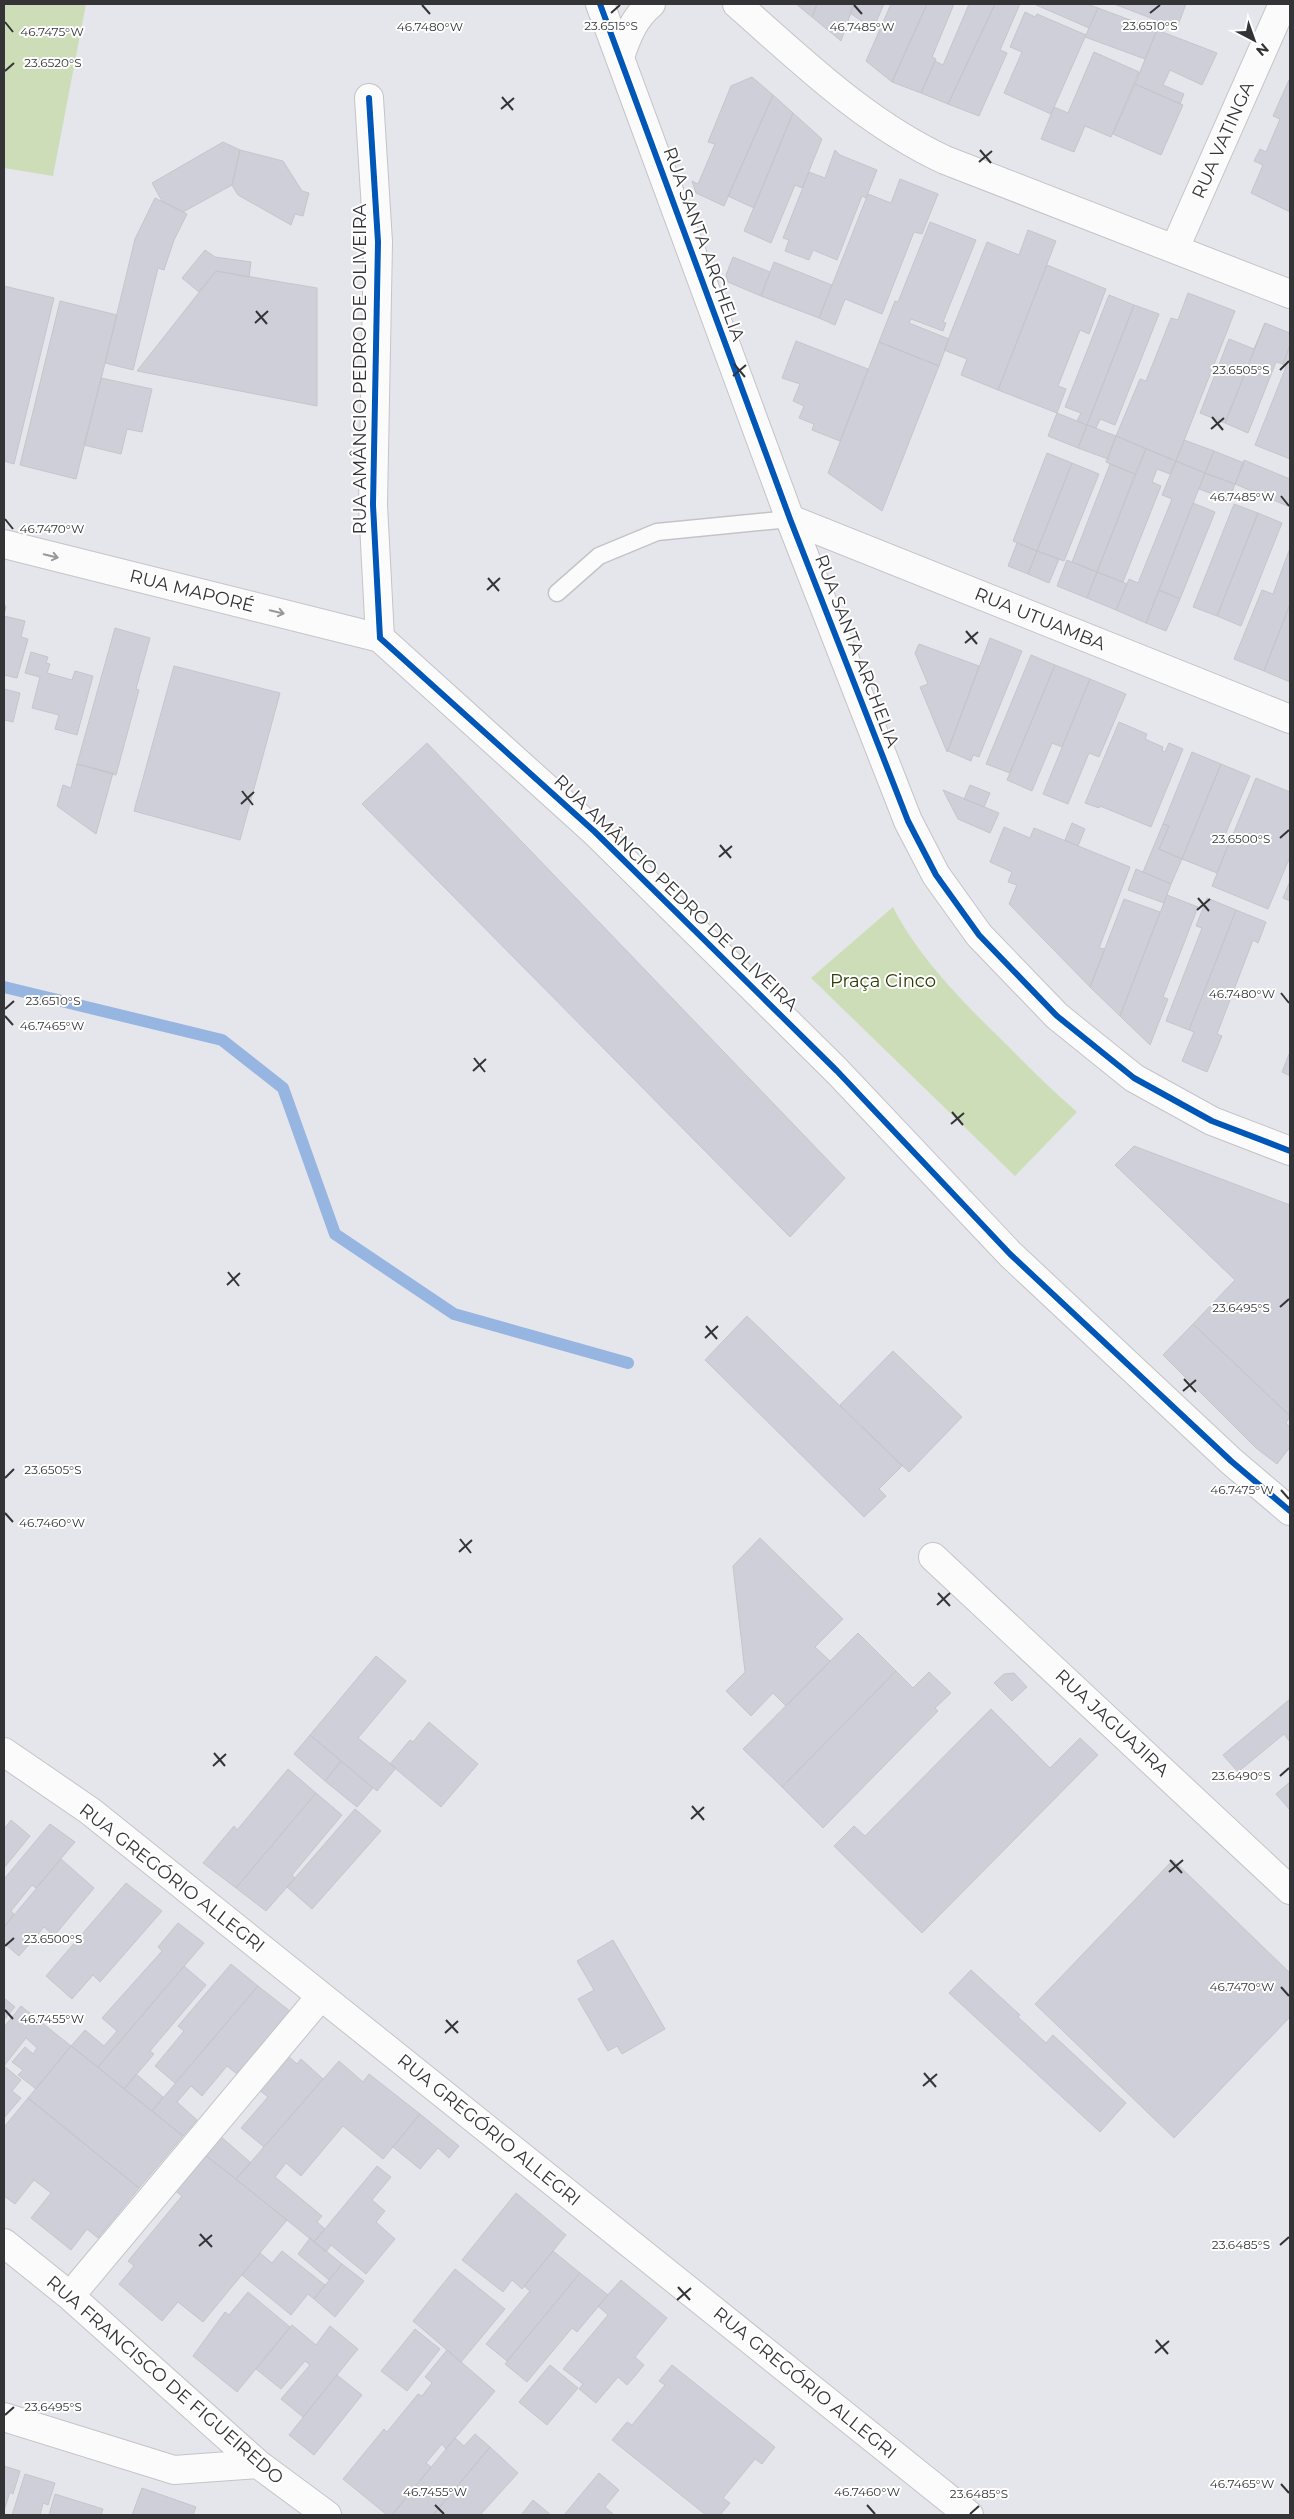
<svg xmlns="http://www.w3.org/2000/svg" width="1294" height="2519" viewBox="0 0 1294 2519" font-family="Montserrat,sans-serif">
	<style>
		.green { fill: #cdddb8 }
		.lines { fill: none; stroke-linecap: round; stroke-linejoin: round }
		.stream { stroke: #97b5e1; stroke-width: 12 }
		.building { fill: #cecfd9; stroke: #c5c6ca }
		.service-casing { stroke: #c4c4c8; stroke-width: 19 }
		.minor-casing { stroke: #c4c4c8; stroke-width: 30 }
		.tertiary-casing { stroke: #c4c4c8; stroke-width: 30 }
		.service { stroke: #fbfbfc; stroke-width: 16 }
		.minor { stroke: #fbfbfc; stroke-width: 28 }
		.tertiary { stroke: #fbfbfc; stroke-width: 28 }
		.cycleway-casing { stroke: #fff; stroke-width: 9 }
		.cycleway { stroke: #0057b8; stroke-width: 6 }
		.oneway { stroke: #98989a }
		.ticks { fill: none; stroke: #343437; stroke-width: 2 }
		.labels { text-anchor: middle; stroke-width: 4; stroke-linejoin: round; paint-order: stroke }
		.street-label { font-size: 18px; fill: #343437; stroke: #fff }
		.park-label { font-size: 18px; fill: #2d3c05; stroke: #fff }
		.ticks-label { font-size: 12px; text-anchor: middle; fill: #343437; stroke: #fff; stroke-width: 4; stroke-linejoin: round; paint-order: stroke }
	</style>
	<rect width="100%" height="100%" fill="#e5e6eb"/>
	<path class="green" d="M4 4H86L53 176 4 168Z
		M893 907C920 960 966 1005 1008 1046 1030 1069 1053 1091 1077 1112L1015 1176 811 978Z"/>
	<g class="lines">
		<path class="stream" d="M4 987 222 1040 283 1088 335 1234 454 1314 628 1363"/>
	</g>
	<path class="building" d="M796 4H817L812 17Z
		M817 4H854L841 41 812 17Z
		M854 4H884L873 29 850 13Z
		M891 4H927L892 82 866 61Z
		M927 4H954L932 57 936 59 921 93 892 82Z
		M969 4H995L948 104 921 93 935 61 943 65Z
		M995 4H1020L1000 50 1007 53 979 116 948 104Z
		M1034 4H1087L1098 8 1089 28Z
		M1114 4H1186L1177 28Z
		M1098 8 1157 30 1145 59 1085 37Z
		M1025 12 1035 17 1037 14 1086 35 1051 114 1004 93 1022 52 1010 47Z
		M1157 30 1217 53 1202 85 1170 70 1163 85 1184 94 1180 104 1135 84Z
		M1094 52 1139 72 1111 137 1085 126 1074 152 1041 139 1054 107 1068 113Z
		M752 77 773 95 724 206 696 193 692 181 698 184 715 144 708 142 731 86Z
		M1289 80H1290V212L1251 193 1263 165 1254 161 1260 149 1266 152 1280 119 1273 116Z
		M1135 84 1183 105 1161 155 1113 134Z
		M773 95 793 113 754 208 728 196Z
		M793 113 822 139 802 188 795 185 771 243 744 231Z
		M223 142 240 150 232 185 183 212 162 201 152 183Z
		M240 150 283 161 302 191 309 193 303 216 295 214 291 225 238 195 232 185Z
		M835 150 840 155 877 170 866 198 862 196 837 260 813 250 809 260 785 251 789 240 783 238 809 172 825 178Z
		M900 179 938 194 922 234 914 232 882 314 845 299 835 325 819 318 868 194 891 203Z
		M155 198 187 214 174 240 164 270 158 268 133 370 105 363 135 239Z
		M930 222 976 240 943 322 946 323 943 331 911 319 909 323 949 339 939 366 879 342 895 301 898 302Z
		M1028 230 1056 241 998 390 961 375 967 359 944 350 987 242 1019 255Z
		M205 250 215 257 251 262 249 277 216 271 199 292 182 278Z
		M733 257 770 272 761 296 728 282 726 275Z
		M774 262 832 285 819 318 761 296Z
		M1047 265 1106 289 1089 334 1080 330 1058 386 1066 389 1057 413 998 390Z
		M216 271 317 288V406L137 371Z
		M4 286 54 298 14 464 4 461Z
		M1188 293 1235 311 1176 461 1116 436 1140 379 1146 381 1171 318 1178 320Z
		M1109 295 1134 305 1087 425 1077 421 1081 413 1065 407Z
		M60 301 117 315 76 479 20 465Z
		M1134 305 1159 314 1115 425 1100 419 1096 428 1087 425Z
		M1265 323 1290 333V345L1283 364 1276 362 1248 433 1225 423Z
		M1265 323 1225 423 1200 413 1229 339 1254 349Z
		M796 341 868 369 840 441 812 430 814 424 799 418 804 406 793 401 800 384 782 378Z
		M879 342 939 366 882 511 828 473Z
		M1290 345V459L1255 445 1286 367 1283 364Z
		M101 378 152 389 142 432 127 429 121 454 84 445Z
		M1057 413 1087 425 1078 448 1048 436Z
		M1087 425 1116 436 1108 459 1078 448Z
		M1116 436 1146 449 1135 474 1106 462Z
		M1184 440 1214 451 1205 473 1176 461Z
		M1146 449 1176 461 1170 474 1157 469 1152 482 1161 486 1123 582 1097 572Z
		M1214 451 1244 463 1235 484 1205 473Z
		M1047 453 1072 463 1037 551 1013 541Z
		M1244 460 1290 479V507L1235 484Z
		M1176 461 1205 473 1146 623 1116 610 1129 579 1138 583 1172 499 1162 495Z
		M1072 463 1099 474 1064 561 1037 551Z
		M1110 464 1135 474 1097 572 1072 562Z
		M1205 473 1235 484 1229 500 1199 489Z
		M1193 503 1215 512 1180 599 1159 590Z
		M1234 504 1258 513 1217 616 1193 607Z
		M1258 513 1282 523 1241 626 1217 616Z
		M1017 543 1037 551 1028 574 1008 566Z
		M1290 548V604L1264 671 1234 659 1262 590 1273 594Z
		M1037 551 1059 559 1049 583 1028 574Z
		M1067 560 1097 572 1087 598 1057 586Z
		M1097 572 1127 584 1116 610 1087 598Z
		M1159 590 1180 599 1166 631 1146 623Z
		M1290 604V682L1264 671Z
		M4 606H6L4 616 25 621 21 637 28 639 17 678 4 675Z
		M115 628 150 638 136 689 139 690 116 775 77 764Z
		M990 638 1022 651 979 757 973 755 971 761 948 751Z
		M919 644 979 666 947 752 920 687 928 684 915 653Z
		M31 652 48 657 46 663 50 664 47 673 72 680 75 671 93 676 77 735 55 729 59 715 32 708 40 677 25 673Z
		M1031 655 1055 665 1010 773 986 764Z
		M1055 665 1090 679 1062 747 1052 743 1032 791 1007 780Z
		M174 666 280 693 240 840 134 811Z
		M1090 679 1126 694 1099 757 1089 753 1068 804 1043 794Z
		M4 689 20 693 13 722 4 720Z
		M1119 722 1147 734 1145 739 1163 747 1162 751 1165 752 1169 743 1183 749 1151 827 1100 806 1099 808 1085 803Z
		M427 743 845 1178 790 1237 362 804Z
		M1192 752 1221 764 1182 859 1159 849 1169 826 1163 824Z
		M77 764 113 773 96 834 57 806 63 785 71 788Z
		M1221 764 1250 776 1222 842 1228 845 1217 873 1182 859Z
		M1256 778 1290 792V857L1268 909 1212 886Z
		M970 785 990 793 984 807 964 799Z
		M943 790 999 813 990 833 958 819Z
		M1072 823 1085 829 1078 846 1065 840Z
		M1163 824 1169 826 1159 849 1182 859 1171 884 1143 872Z
		M1004 827 1030 838 1034 828 1130 867 1099 948 1105 949 1090 987 1009 904 1017 885 1008 882 1012 872 990 862Z
		M1136 869 1171 884 1164 903 1128 890Z
		M1290 881V901L1283 898Z
		M1167 895 1198 907 1163 997 1168 999 1150 1045 1120 1016Z
		M1207 898 1236 910 1189 1030 1166 1021 1202 928 1196 926Z
		M1124 899 1160 912 1120 1016 1090 987Z
		M1236 910 1266 922 1258 943 1253 940 1217 1034 1222 1036 1207 1072 1182 1061 1194 1032 1189 1030Z
		M1290 1052V1076L1282 1072Z
		M1134 1146 1290 1205V1416L1193 1324 1235 1280 1115 1165Z
		M747 1316 902 1466 879 1489 886 1496 864 1517 705 1360Z
		M1193 1324 1290 1416 1286 1423 1290 1427V1447L1277 1464 1256 1448 1163 1355Z
		M893 1351 962 1417 909 1472 840 1405Z
		M760 1538 843 1619 815 1647 830 1661 786 1706 773 1693 751 1716 726 1691 745 1672 733 1566Z
		M858 1633 896 1671 782 1787 743 1749Z
		M376 1656 406 1681 358 1738 396 1768 377 1791 310 1735Z
		M896 1671 913 1688 929 1672 951 1693 935 1708 938 1711 823 1828 782 1787Z
		M1014 1673 1027 1687 1012 1701 994 1683 1004 1674Z
		M1290 1699V1742L1284 1734 1238 1772 1223 1755Z
		M991 1709 1050 1768 1080 1738 1098 1755 922 1933 834 1846 854 1826 865 1836Z
		M429 1722 478 1764 441 1807 390 1764 410 1740 413 1742Z
		M310 1735 341 1761 325 1781 294 1754Z
		M341 1761 373 1788 357 1807 325 1781Z
		M288 1769 316 1793 236 1888 203 1863 234 1826 237 1830Z
		M1290 1782V1810L1276 1794Z
		M316 1793 342 1815 292 1875 295 1878 266 1911 236 1888Z
		M355 1809 381 1831 312 1909 287 1887Z
		M11 1820 30 1836 4 1868V1829Z
		M50 1824 75 1842 36 1888 32 1885 11 1911 14 1914 4 1927V1879Z
		M61 1859 94 1888 54 1936 44 1927 19 1956 5 1944 4 1946V1927Z
		M1173 1860 1290 1973V2017L1174 2138 1035 2004Z
		M126 1883 162 1911 100 1982 93 1975 72 1999 46 1976Z
		M178 1923 204 1943 98 2067 71 2046 85 2030 104 2046 117 2031 102 2018 162 1951 158 1947Z
		M613 1940 665 2029 622 2054 617 2046 608 2051 578 1999 594 1990 577 1961Z
		M231 1964 258 1986 175 2083 155 2066 184 2031 178 2026Z
		M184 1966 206 1985 150 2051 154 2054 124 2089 98 2067Z
		M971 1970 1020 2015 1018 2017 1046 2043 1053 2035 1126 2103 1100 2132 949 1993Z
		M258 1986 291 2012 237 2074 227 2066 202 2096 191 2086 177 2102 197 2120 183 2136 152 2111Z
		M4 1998 15 2007 4 2020Z
		M21 2006 71 2046 36 2089 18 2075 23 2070 12 2062 25 2047 33 2054 37 2048 26 2038 4 2066V2027Z
		M71 2046 183 2136 139 2188 28 2098Z
		M287 2055 297 2064 301 2059 323 2079 264 2147 241 2128 268 2097 258 2089Z
		M339 2061 363 2082 369 2074 420 2114 383 2159 343 2126 301 2176 286 2163 275 2177 322 2216 317 2222 325 2229 314 2242 236 2179Z
		M4 2066 21 2080 12 2091 21 2098 4 2118Z
		M136 2074 163 2097 152 2111 124 2089Z
		M28 2098 139 2188 98 2238 87 2229 71 2250 31 2218 51 2193 34 2180 15 2204 4 2196V2127Z
		M420 2114 459 2146 449 2158 438 2148 420 2169 393 2147Z
		M219 2135 251 2163 236 2179 204 2154Z
		M204 2154 287 2220 203 2322 178 2302 162 2321 119 2284 134 2266 128 2261 182 2196 173 2189Z
		M377 2166 391 2177 372 2200 385 2211 376 2222 395 2239 366 2274 331 2245 326 2252 314 2242Z
		M516 2193 566 2235 522 2289 512 2280 503 2292 462 2260Z
		M310 2238 342 2264 329 2280 298 2254Z
		M282 2251 325 2285 314 2299 308 2294 291 2315 242 2275 260 2253 272 2263Z
		M553 2251 580 2273 507 2361 486 2344 530 2291 524 2286Z
		M342 2264 364 2281 335 2317 314 2299Z
		M455 2269 505 2309 461 2362 413 2321Z
		M580 2273 608 2295 577 2332 572 2328 527 2382 505 2364Z
		M621 2280 667 2318 635 2357 644 2365 635 2376 627 2385 618 2377 596 2403 579 2389 583 2384 563 2369 608 2315 598 2306Z
		M248 2292 290 2327 237 2392 193 2356 225 2312 229 2315Z
		M292 2325 316 2345 330 2326 358 2349 303 2417 281 2399 310 2365 305 2361 281 2389 256 2369Z
		M415 2329 440 2349 407 2391 381 2371Z
		M447 2350 495 2391 446 2449 442 2444 426 2463 431 2467 392 2515H387L343 2479 384 2429 387 2432 418 2394 422 2396 432 2383 425 2377Z
		M550 2365 578 2388 547 2425 519 2402Z
		M672 2365 775 2447 762 2464 755 2459 723 2498 730 2503 720 2515H706L612 2440 627 2422 632 2425 665 2385 659 2381Z
		M337 2375 362 2395 314 2455 289 2435Z
		M475 2434 490 2447 433 2515H392L455 2438 464 2446Z
		M490 2447 518 2473 480 2515H433Z
		M4 2466 20 2471 13 2494 10 2492 4 2511Z
		M599 2473 619 2490 605 2507 614 2515H564Z
		M25 2474 55 2483 48 2505 43 2503 40 2515H12Z
		M142 2488 196 2507 193 2515H132Z
		M55 2494 103 2509 101 2515H49Z
		M533 2500 551 2515H521Z"/>
	<g class="lines">
		<defs>
			<path id="service" d="M557 593 599 556 657 532 790 519"/>
			<path id="minor" d="M600 4 790 519 908 821 936 875 979 935 1057 1016 1134 1078 1212 1121 1290 1151
				M369 98 378 242 373 505 380 638 595 832 837 1071 1010 1254 1231 1461 1290 1511
				M1175 248 1283 4
				M790 519 1290 719
				M4 544 380 638
				M933 1557 1290 1890
				M4 1752 90 1811 969 2515
				M4 2243 70 2296 258 2464 327 2515
				M70 2296 321 1996
				M4 2417 174 2470 258 2464"/>
			<path id="tertiary" d="M737 4C802 61 865 123 945 160L1290 294
				M620 57C627 36 634 18 651 4"/>
		</defs>
		<use href="#service" class="service-casing"/>
		<use href="#minor" class="minor-casing"/>
		<use href="#tertiary" class="tertiary-casing"/>
		<use href="#service" class="service"/>
		<use href="#minor" class="minor"/>
		<use href="#tertiary" class="tertiary"/>
		<defs>
			<path id="cycleway" d="M600 4 790 519 908 821 936 875 979 935 1057 1016 1134 1078 1212 1121 1290 1151
				M369 98 378 242 373 505 380 638 595 832 837 1071 1010 1254 1231 1461 1290 1511"/>
		</defs>
		<use href="#cycleway" class="cycleway-casing"/>
		<use href="#cycleway" class="cycleway"/>
	</g>
	<defs><path id="oneway-shaft" d="M-6 0H5M1.5-3L5.5 0L1.5 3" fill="none" stroke-width="1.6" stroke-linecap="round" stroke-linejoin="round" transform="scale(1.25)"/></defs>
	<g class="oneway">
		<use href="#oneway-shaft" transform="translate(51 556) rotate(14)"/>
		<use href="#oneway-shaft" transform="translate(277 612) rotate(14)"/>
	</g>
	<path class="ticks" d="M422 5 430 14M854 5 862 14M611 13 620 5M1150 13 1160 5M5 22 13 32M5 71 14 63M502 97 513 110M501 109 514 98M980 150 991 163M979 162 992 151M256 311 267 324M255 323 268 311M734 364 745 377M1280 370 1289 361M733 376 746 365M1212 417 1223 430M1211 429 1224 418M1281 496 1289 506M5 519 13 529M488 578 499 591M487 590 500 578M966 631 977 644M965 643 978 632M242 791 253 805M241 804 254 792M1280 838 1289 830M720 845 731 858M719 857 732 846M1198 898 1209 911M1197 910 1210 899M1281 993 1289 1003M5 1009 14 1001M5 1016 13 1025M474 1058 485 1072M473 1071 486 1059M952 1112 963 1125M951 1124 964 1113M228 1272 239 1286M227 1285 240 1273M1280 1307 1289 1299M706 1326 717 1339M705 1338 718 1326M1184 1379 1196 1392M1183 1391 1196 1380M5 1478 14 1469M1281 1490 1289 1499M5 1513 13 1522M460 1539 471 1553M459 1552 472 1540M938 1593 950 1606M937 1605 950 1593M214 1753 225 1766M213 1766 226 1754M1280 1776 1289 1768M692 1806 704 1820M691 1819 704 1807M1170 1860 1182 1873M1169 1872 1183 1860M5 1946 14 1938M1281 1987 1289 1996M5 2010 13 2019M446 2020 458 2033M445 2033 458 2021M924 2073 936 2087M923 2086 937 2074M200 2234 212 2247M1280 2245 1289 2237M199 2246 212 2235M678 2287 690 2300M677 2300 691 2288M1156 2340 1168 2354M1155 2353 1169 2341M5 2415 14 2407M1281 2484 1289 2493M435 2505 444 2514M867 2505 875 2514M970 2514 979 2506"/>
	<g class="labels">
		<g class="street-label">
			<text transform="translate(1223 140) rotate(-66)" y="6">RUA VATINGA</text>
			<text transform="translate(704 244) rotate(70)" y="6">RUA SANTA ARCHELIA</text>
			<text transform="translate(360 369) rotate(-90)" y="6">RUA AMÂNCIO PEDRO DE OLIVEIRA</text>
			<text transform="translate(192 591) rotate(14)" y="6">RUA MAPORÉ</text>
			<text transform="translate(1040 619) rotate(22)" y="6">RUA UTUAMBA</text>
			<text transform="translate(857 651) rotate(69)" y="6">RUA SANTA ARCHELIA</text>
			<text transform="translate(676 893) rotate(44)" y="6">RUA AMÂNCIO PEDRO DE OLIVEIRA</text>
			<text transform="translate(1112 1723) rotate(43)" y="6">RUA JAGUAJIRA</text>
			<text transform="translate(172 1878) rotate(38)" y="6">RUA GREGÓRIO ALLEGRI</text>
			<text transform="translate(489 2130) rotate(39)" y="6">RUA GREGÓRIO ALLEGRI</text>
			<text transform="translate(165 2380) rotate(41)" y="6">RUA FRANCISCO DE FIGUEIREDO</text>
			<text transform="translate(805 2383) rotate(39)" y="6">RUA GREGÓRIO ALLEGRI</text>
		</g>
		<g class="park-label">
			<text x="883" y="987">Praça Cinco</text>
		</g>
	</g>
	<g class="ticks-label">
		<text x="611" y="30">23.6515°S</text>
		<text x="1150" y="30">23.6510°S</text>
		<text x="430" y="31">46.7480°W</text>
		<text x="862" y="31">46.7485°W</text>
		<text x="52" y="36">46.7475°W</text>
		<text x="53" y="67">23.6520°S</text>
		<text x="1241" y="374">23.6505°S</text>
		<text x="1242" y="501">46.7485°W</text>
		<text x="52" y="533">46.7470°W</text>
		<text x="1241" y="843">23.6500°S</text>
		<text x="1242" y="998">46.7480°W</text>
		<text x="53" y="1005">23.6510°S</text>
		<text x="52" y="1030">46.7465°W</text>
		<text x="1241" y="1312">23.6495°S</text>
		<text x="53" y="1474">23.6505°S</text>
		<text x="1242" y="1494">46.7475°W</text>
		<text x="52" y="1527">46.7460°W</text>
		<text x="1241" y="1780">23.6490°S</text>
		<text x="53" y="1943">23.6500°S</text>
		<text x="1242" y="1991">46.7470°W</text>
		<text x="52" y="2023">46.7455°W</text>
		<text x="1241" y="2249">23.6485°S</text>
		<text x="53" y="2411">23.6495°S</text>
		<text x="1242" y="2488">46.7465°W</text>
		<text x="435" y="2496">46.7455°W</text>
		<text x="867" y="2496">46.7460°W</text>
		<text x="979" y="2498">23.6485°S</text>
	</g>
	<rect width="1294" height="2519" fill="none" stroke="#343437" stroke-width="10"/>
	<g transform="translate(1254 40) rotate(139)" stroke="#ffffff" stroke-width="4" paint-order="stroke">
	<path d="M0-4L9 19L0 12L-9 19Z" fill="#343437"/>
	<text y="-8" font-size="14" font-weight="bold" text-anchor="middle" fill="#343437">N</text>
	</g>
</svg>
